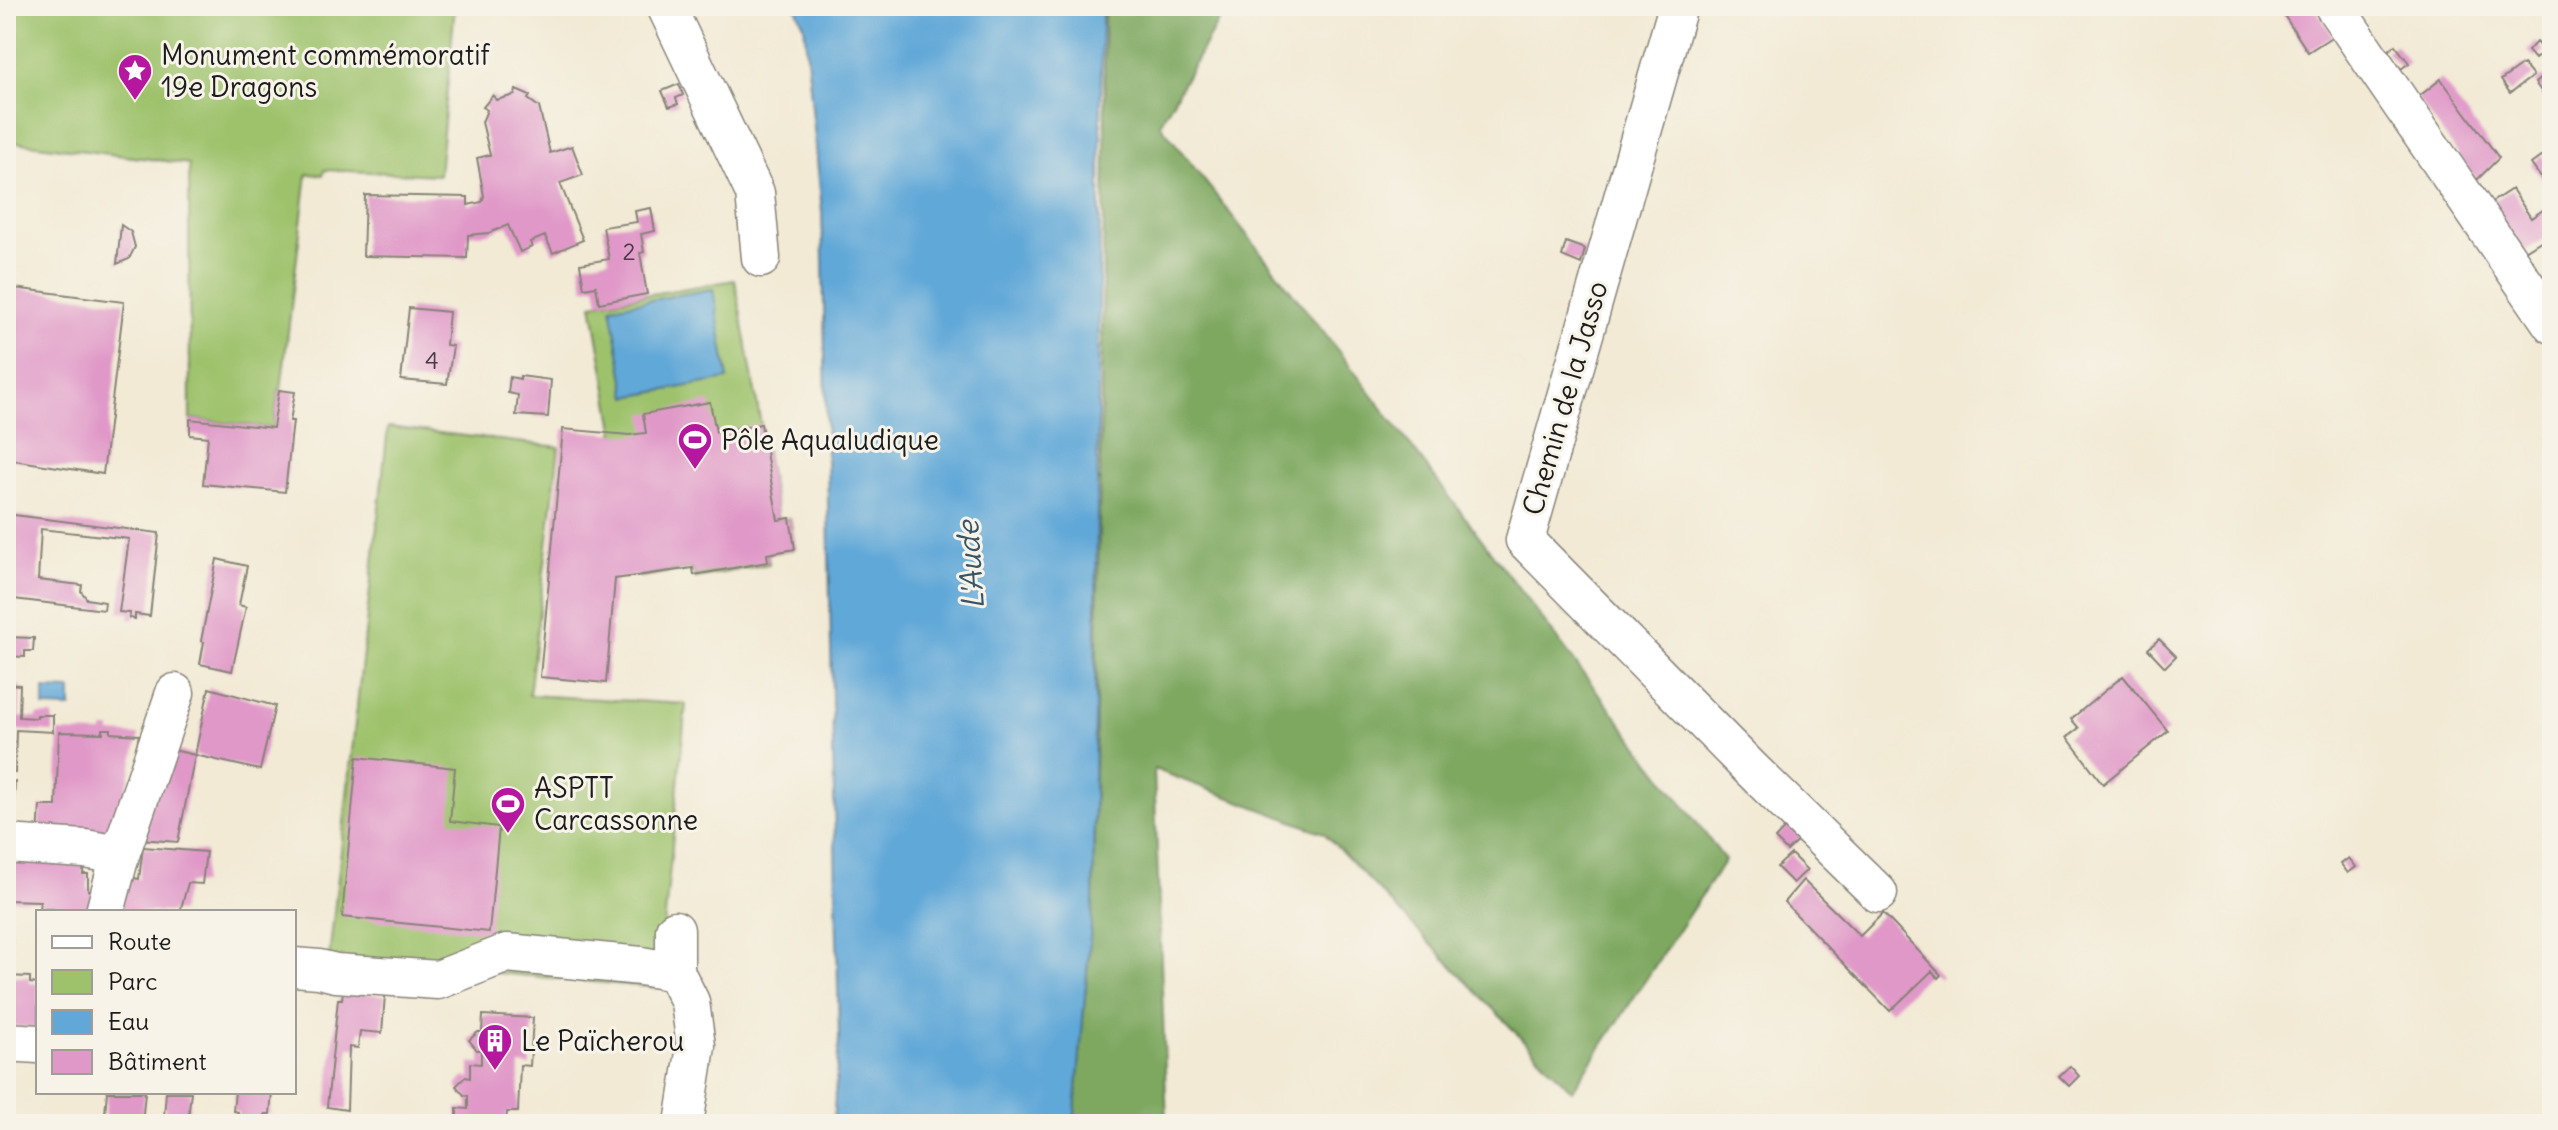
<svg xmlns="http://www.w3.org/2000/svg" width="2558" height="1130" viewBox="0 0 2558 1130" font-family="Delius,sans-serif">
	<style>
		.green { fill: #9ec26c; stroke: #5d6f44; stroke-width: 2 }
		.forest { fill: #7ea860; stroke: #4d623e; stroke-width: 2 }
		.water { fill: #61a8d8; stroke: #3e627a; stroke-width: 2 }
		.building { fill: #e098c8 }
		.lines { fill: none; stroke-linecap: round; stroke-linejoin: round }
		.minor-casing { stroke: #878378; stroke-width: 41 }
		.minor { stroke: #fff; stroke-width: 38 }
		.labels { text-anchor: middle; stroke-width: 6; stroke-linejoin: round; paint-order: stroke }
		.number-label { font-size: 24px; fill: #4d3b47 }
		.poi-label { font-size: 28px; fill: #1c1c1c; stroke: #f7f3e8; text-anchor: start }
		.street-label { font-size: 28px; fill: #1c1c1c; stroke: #f7f3e8 }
		.water-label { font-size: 30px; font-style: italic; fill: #385467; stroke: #f7f3e8 }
	</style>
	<rect width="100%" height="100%" fill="#f7f3e8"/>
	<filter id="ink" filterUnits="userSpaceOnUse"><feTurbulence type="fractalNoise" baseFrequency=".0125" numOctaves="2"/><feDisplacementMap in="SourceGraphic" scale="16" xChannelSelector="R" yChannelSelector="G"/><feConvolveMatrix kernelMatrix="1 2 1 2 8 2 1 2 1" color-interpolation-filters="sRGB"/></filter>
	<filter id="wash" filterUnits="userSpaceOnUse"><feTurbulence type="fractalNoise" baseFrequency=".006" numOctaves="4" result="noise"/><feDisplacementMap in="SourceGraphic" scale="32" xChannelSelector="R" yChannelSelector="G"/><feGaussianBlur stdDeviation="1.8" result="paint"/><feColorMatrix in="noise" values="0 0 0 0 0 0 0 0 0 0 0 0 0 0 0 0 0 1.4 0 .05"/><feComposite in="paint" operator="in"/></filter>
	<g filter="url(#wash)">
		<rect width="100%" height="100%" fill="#f2ead5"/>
		<path class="green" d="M6 6H455L439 175 324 170 323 175 307 174 281 390H279L273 428 190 419 189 164 6 141Z
			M735 280 778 520 790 518 795 549 767 554 769 564 695 578 692 568 640 577 592 304Z
			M388 427 559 447 529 695 686 704 658 988 476 971 328 967Z"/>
		<path class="forest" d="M1104 6H1227L1160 124 1357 375 1725 860 1572 1091 1324 833 1154 769 1167 1124H1074L1093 903 1105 147Z"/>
		<path class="water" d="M795 6H1102L1093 903 1074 1124H833L839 1038 822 212 804 25Z
			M713 289 728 379 627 397 611 307Z
			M44 689 71 690V708L44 707Z"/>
		<g id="blocks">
			<path class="building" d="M2278 6H2314L2333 36 2308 52Z
				M2536 42 2544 51 2535 59 2528 51Z
				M2395 45 2409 63 2401 69 2387 52Z
				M2523 64 2533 76 2510 93 2501 80Z
				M2543 76 2552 87 2545 96 2535 83Z
				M2441 79 2499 158 2477 180 2417 98Z
				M679 84 683 95 676 98 678 104 669 107 662 91Z
				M516 90 530 96 528 99 539 107 550 153 572 146 583 175 560 183 583 240 553 253 545 236 530 242 532 247 520 252 508 225 489 233 468 235 467 258 363 256 365 195 468 197V205L482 202 484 196 477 158 490 155 482 122 487 110 483 107 493 95 496 100 515 95Z
				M2542 156 2552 170V182L2547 186 2531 164Z
				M2512 189 2531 218 2552 204V234L2520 254 2489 204Z
				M651 208 655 231 641 234 644 252 640 253 647 294 599 303 596 286 584 288 580 264 609 259 603 227 637 222 635 211Z
				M121 225 131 232 135 247 129 259 117 264Z
				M1566 242 1585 249 1581 264 1562 256Z
				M6 287 124 302 103 474 6 459Z
				M409 308 449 312 446 345 453 346 447 384 401 380Z
				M520 376 551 380 548 417 516 415 518 395 508 393 510 377 520 379Z
				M279 390 295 392 290 421H293L285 492 203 484 208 437 190 435V419L273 428Z
				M710 402 716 432 761 424 778 520 790 518 795 549 767 554 768 562 694 575 693 568 615 579 606 683 540 677 563 429 629 435 646 433 643 414Z
				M6 514 159 533 150 616 135 614V619L129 618 130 613 119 612 129 539 41 529 38 580 82 585 81 591 87 599 105 602 104 610 6 598Z
				M217 559 247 566 239 605 246 607 232 671 200 664 204 642 201 641Z
				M6 637 34 638 33 651H25V657L6 656Z
				M2159 639 2176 656 2165 667 2148 649Z
				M2123 676 2168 731 2103 784 2067 737 2079 728 2071 719Z
				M6 684 20 685 19 717 37 718V715H53V732L16 730 15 773 6 772Z
				M209 688 275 706 260 770 195 755 178 842 140 839 164 748 195 755Z
				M103 729H111V733L139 735 116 834 38 835 40 806H56L59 732 103 733Z
				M357 757 455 768 450 821 499 827 489 932 342 917Z
				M9 782H15L12 834 6 833V786H9Z
				M1790 823 1803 836 1787 851 1775 839Z
				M143 847 206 852 202 884 188 883 180 912H119L129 877 139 879Z
				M1791 854 1807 870 1793 883 1777 867Z
				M6 858 84 862 83 874H88V890L94 891 89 912H53V909H39L40 901 6 900Z
				M2349 858 2356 867 2348 873 2341 864Z
				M1803 880 1860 936 1883 913 1941 975 1938 978 1932 971 1890 1011 1784 902Z
				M6 930 11 931 10 945H6Z
				M6 976 30 977V983L38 984V1028L6 1026Z
				M343 992 385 995 382 1033 360 1031 358 1048 349 1047 347 1110 327 1107 338 999H342Z
				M483 1015 533 1018 530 1066 520 1065 518 1112H507L506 1124H457V1108L468 1109V1096L464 1095 456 1086 465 1077 470 1078V1063L481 1064V1050H477L469 1040 478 1032H482Z
				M2070 1066 2079 1076 2069 1086 2059 1076Z
				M107 1092H145L142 1124H104Z
				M166 1092H191L188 1119 164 1116Z
				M235 1092H272L270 1114H265L264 1124H237L238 1112 233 1111Z"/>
		</g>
	</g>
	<g filter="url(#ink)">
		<use href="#blocks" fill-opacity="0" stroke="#878378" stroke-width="2"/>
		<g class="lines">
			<defs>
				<path id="minor" d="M666 6 755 193 761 258
					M1678 6 1525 540 1750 768 1878 893
					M2334 6 2552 324
					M6 844 85 849 120 855
					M105 912 120 855 175 693
					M675 930V972L690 1002 696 1046 684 1124
					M294 967 319 969 336 973 438 980 507 953 641 966 675 972
					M6 1042 38 1044"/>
			</defs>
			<use href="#minor" class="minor-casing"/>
			<use href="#minor" class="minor"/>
		</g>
	</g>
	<defs>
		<symbol id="sight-pin" viewBox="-11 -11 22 30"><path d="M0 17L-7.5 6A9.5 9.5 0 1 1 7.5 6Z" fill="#b5179e" stroke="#f7f3e8"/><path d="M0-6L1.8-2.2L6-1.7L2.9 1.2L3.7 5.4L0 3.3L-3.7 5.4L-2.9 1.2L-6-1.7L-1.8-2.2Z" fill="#fff"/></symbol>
		<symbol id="stadium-pin" viewBox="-11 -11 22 30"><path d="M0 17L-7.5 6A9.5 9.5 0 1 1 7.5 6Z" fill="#b5179e" stroke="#f7f3e8"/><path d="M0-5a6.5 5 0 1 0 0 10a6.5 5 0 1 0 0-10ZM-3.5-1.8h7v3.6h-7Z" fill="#fff"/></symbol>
		<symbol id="building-pin" viewBox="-11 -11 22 30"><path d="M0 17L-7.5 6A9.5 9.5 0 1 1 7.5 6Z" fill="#b5179e" stroke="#f7f3e8"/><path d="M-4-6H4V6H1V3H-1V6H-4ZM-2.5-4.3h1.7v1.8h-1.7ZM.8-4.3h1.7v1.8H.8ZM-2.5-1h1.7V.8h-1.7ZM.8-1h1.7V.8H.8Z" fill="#fff"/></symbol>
	</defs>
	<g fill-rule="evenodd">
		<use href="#sight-pin" x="115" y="51" width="40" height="54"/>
		<use href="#stadium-pin" x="675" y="420" width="40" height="54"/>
		<use href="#stadium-pin" x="488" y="784" width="40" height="54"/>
		<use href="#building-pin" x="475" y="1021" width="40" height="54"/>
	</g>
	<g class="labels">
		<g class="number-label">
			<text x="629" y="260">2</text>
			<text x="432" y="369">4</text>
		</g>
		<g class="poi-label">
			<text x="161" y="65">Monument commémoratif<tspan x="161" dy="32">19e Dragons</tspan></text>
			<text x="721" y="450">Pôle Aqualudique</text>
			<text x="534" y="798">ASPTT<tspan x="534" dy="32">Carcassonne</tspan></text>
			<text x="521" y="1051">Le Païcherou</text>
		</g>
		<g class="street-label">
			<text transform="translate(1565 398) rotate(-74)" y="10">Chemin de la Jasso</text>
		</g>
		<g class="water-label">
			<text transform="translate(971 565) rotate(-94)" y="10">L'Aude</text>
		</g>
	</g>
	<rect width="2558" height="1130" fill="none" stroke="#f7f3e8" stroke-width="32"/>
	<rect x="36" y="910" width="260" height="184" fill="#f7f3e8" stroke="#9f9d96" stroke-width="2"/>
	<rect x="52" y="936" width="40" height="12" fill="#ffffff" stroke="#9f9d96" stroke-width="2"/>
	<text x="108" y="950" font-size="24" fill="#1c1c1c">Route</text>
	<rect x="52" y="970" width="40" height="24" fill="#9ec26c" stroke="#9f9d96" stroke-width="2"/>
	<text x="108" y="990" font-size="24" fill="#1c1c1c">Parc</text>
	<rect x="52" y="1010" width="40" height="24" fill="#61a8d8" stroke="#9f9d96" stroke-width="2"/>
	<text x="108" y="1030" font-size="24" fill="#1c1c1c">Eau</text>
	<rect x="52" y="1050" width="40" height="24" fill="#e098c8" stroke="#9f9d96" stroke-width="2"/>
	<text x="108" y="1070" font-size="24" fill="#1c1c1c">Bâtiment</text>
</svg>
